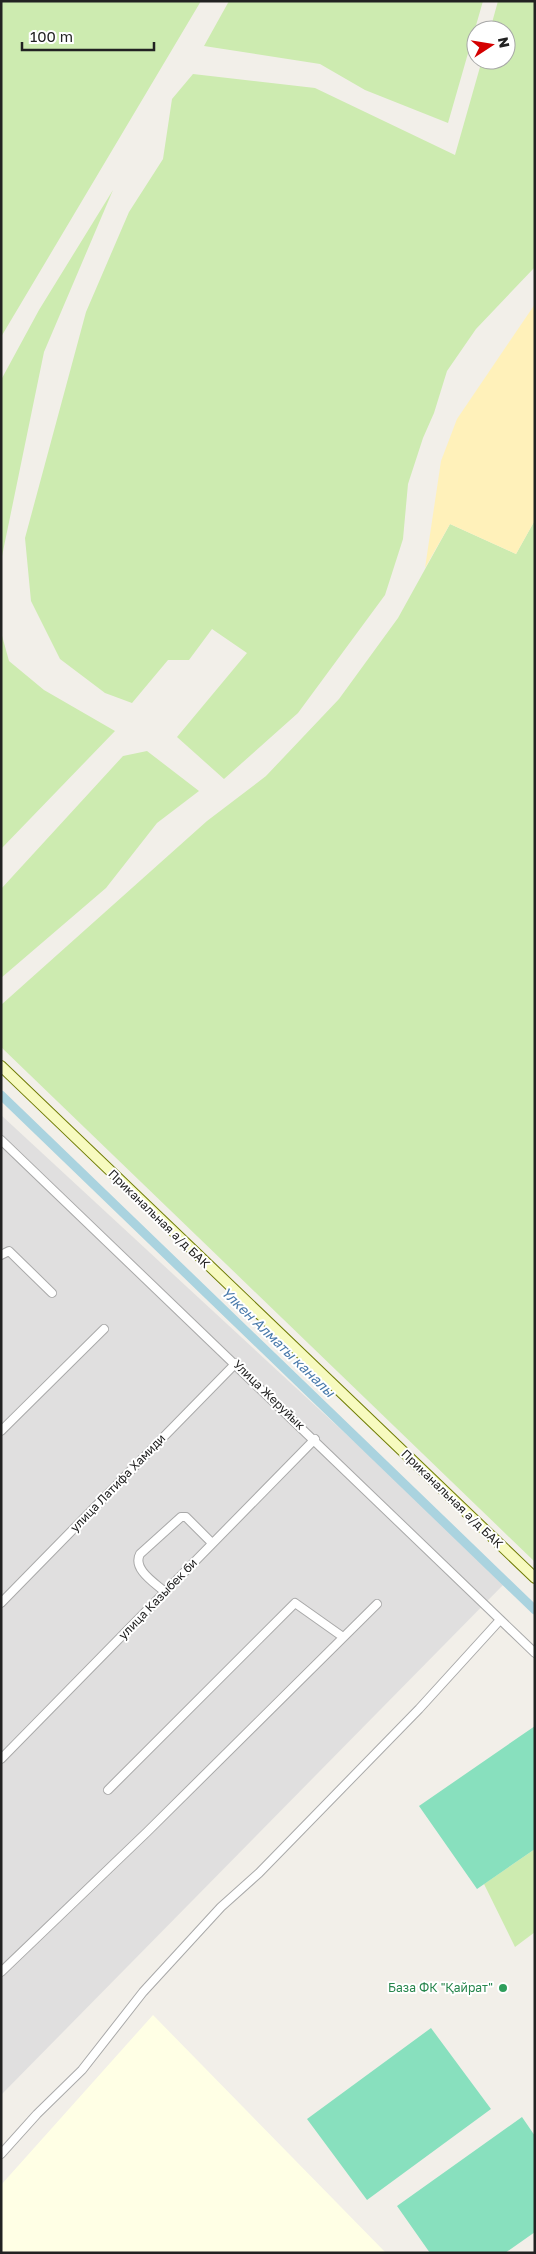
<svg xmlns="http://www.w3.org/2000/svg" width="536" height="2254" viewBox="0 0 536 2254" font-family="'Golos Text',sans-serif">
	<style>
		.residential { fill: #e0dfdf }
		.education { fill: #ffffe5 }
		.grass { fill: #cdebb0 }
		.sand { fill: #fff1ba }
		.pitch { fill: #88e0be }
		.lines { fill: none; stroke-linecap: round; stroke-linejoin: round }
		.canal { stroke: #aad3df; stroke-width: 9 }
		.street-casing { stroke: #a9a9a9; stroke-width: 10 }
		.secondary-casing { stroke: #707d05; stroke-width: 12 }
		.street { stroke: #fff; stroke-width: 8 }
		.secondary { stroke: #f7fabf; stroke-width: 10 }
		.leisure-dot { fill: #2e9e5b; stroke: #fff; stroke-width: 2 }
		.labels { text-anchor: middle; stroke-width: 4; stroke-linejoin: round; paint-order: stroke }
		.street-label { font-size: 12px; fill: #222; stroke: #fff }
		.leisure-label { font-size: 12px; fill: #27864d; stroke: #fff; text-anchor: end }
		.water-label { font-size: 14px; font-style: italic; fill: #4a7aab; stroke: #fff }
	</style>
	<rect width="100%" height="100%" fill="#f2efe9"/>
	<path class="residential" d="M1 1115 506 1582 1 2095Z"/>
	<path class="education" d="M153 2015 386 2253H1V2185Z"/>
	<path class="grass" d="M1 1H201L1 337Z
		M229 1H483L448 123 365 90 320 64 204 46Z
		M498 1H535V267L476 329 447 371 434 413 423 438 408 484 403 539 385 595 298 713 224 779 177 737 247 653 212 629 189 660H168L132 703 105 693 60 659 31 601 25 538 86 312 129 212 163 159 172 99 193 74 315 88 455 155 482 60H506V30H490Z
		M113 190 44 352 1 561V380L39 310Z
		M535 520V1562L1 1047V1005L207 821 266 776 339 699 398 618 450 524 516 554Z
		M1 632 9 661 44 690 115 731 1 849Z
		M147 751 199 791 157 823 106 888 1 978V889L123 756Z
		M535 1849V1932L515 1947 484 1884Z"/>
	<path class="sand" d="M535 304V520L516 554 450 524 425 568 441 461 457 419Z"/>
	<path class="pitch" d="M535 1726V1849L477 1889 419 1806Z
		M431 2028 491 2109 367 2200 307 2119Z
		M522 2117 535 2136V2232L505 2253H430L397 2206Z"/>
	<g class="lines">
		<path class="canal" d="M1 1095 535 1610"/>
		<defs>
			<path id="street" d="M1 1140 535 1653
				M1 1255 9 1251 52 1293
				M1 1431 104 1329
				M165 1592C155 1583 132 1569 140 1554L181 1517H186L212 1543
				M1 1603 236 1363
				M1 1759 315 1439
				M108 1790 295 1603 343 1637
				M1 1972 147 1832 377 1604
				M1 2154 37 2114 82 2070 143 1992 221 1907 259 1873 419 1709 500 1620"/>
			<path id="secondary" d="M1 1066 535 1578"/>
		</defs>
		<use href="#street" class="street-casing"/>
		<use href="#secondary" class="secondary-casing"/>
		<use href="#street" class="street"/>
		<use href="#secondary" class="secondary"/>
	</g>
	<circle class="leisure-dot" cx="503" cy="1988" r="5"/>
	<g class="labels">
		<g class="street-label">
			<text transform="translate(159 1219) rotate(44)" y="4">Приканальная а/д БАК</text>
			<text transform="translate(269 1395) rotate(44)" y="4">Улица Жеруйык</text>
			<text transform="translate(118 1483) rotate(-46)" y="4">улица Латифа Хамиди</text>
			<text transform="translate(452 1499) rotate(44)" y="4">Приканальная а/д БАК</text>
			<text transform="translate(158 1599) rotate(-46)" y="4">улица Казыбек би</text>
		</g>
		<g class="leisure-label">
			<text x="493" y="1992">База ФК "Қайрат"</text>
		</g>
		<g class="water-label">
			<text transform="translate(278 1342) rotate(44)" y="5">Үлкен Алматы каналы</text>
		</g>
	</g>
	<rect width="536" height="2254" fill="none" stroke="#222222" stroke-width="5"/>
	<g transform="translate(491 45) rotate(78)"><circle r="24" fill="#ffffff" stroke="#a7a7a7"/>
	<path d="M0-4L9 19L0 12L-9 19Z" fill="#d40000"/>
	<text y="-8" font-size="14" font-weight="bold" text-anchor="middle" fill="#222222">N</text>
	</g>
	<path d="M22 42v8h132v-8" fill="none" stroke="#222222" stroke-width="2.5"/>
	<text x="30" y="42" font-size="15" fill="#222222" stroke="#ffffff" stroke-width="4" paint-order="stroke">100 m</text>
</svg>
